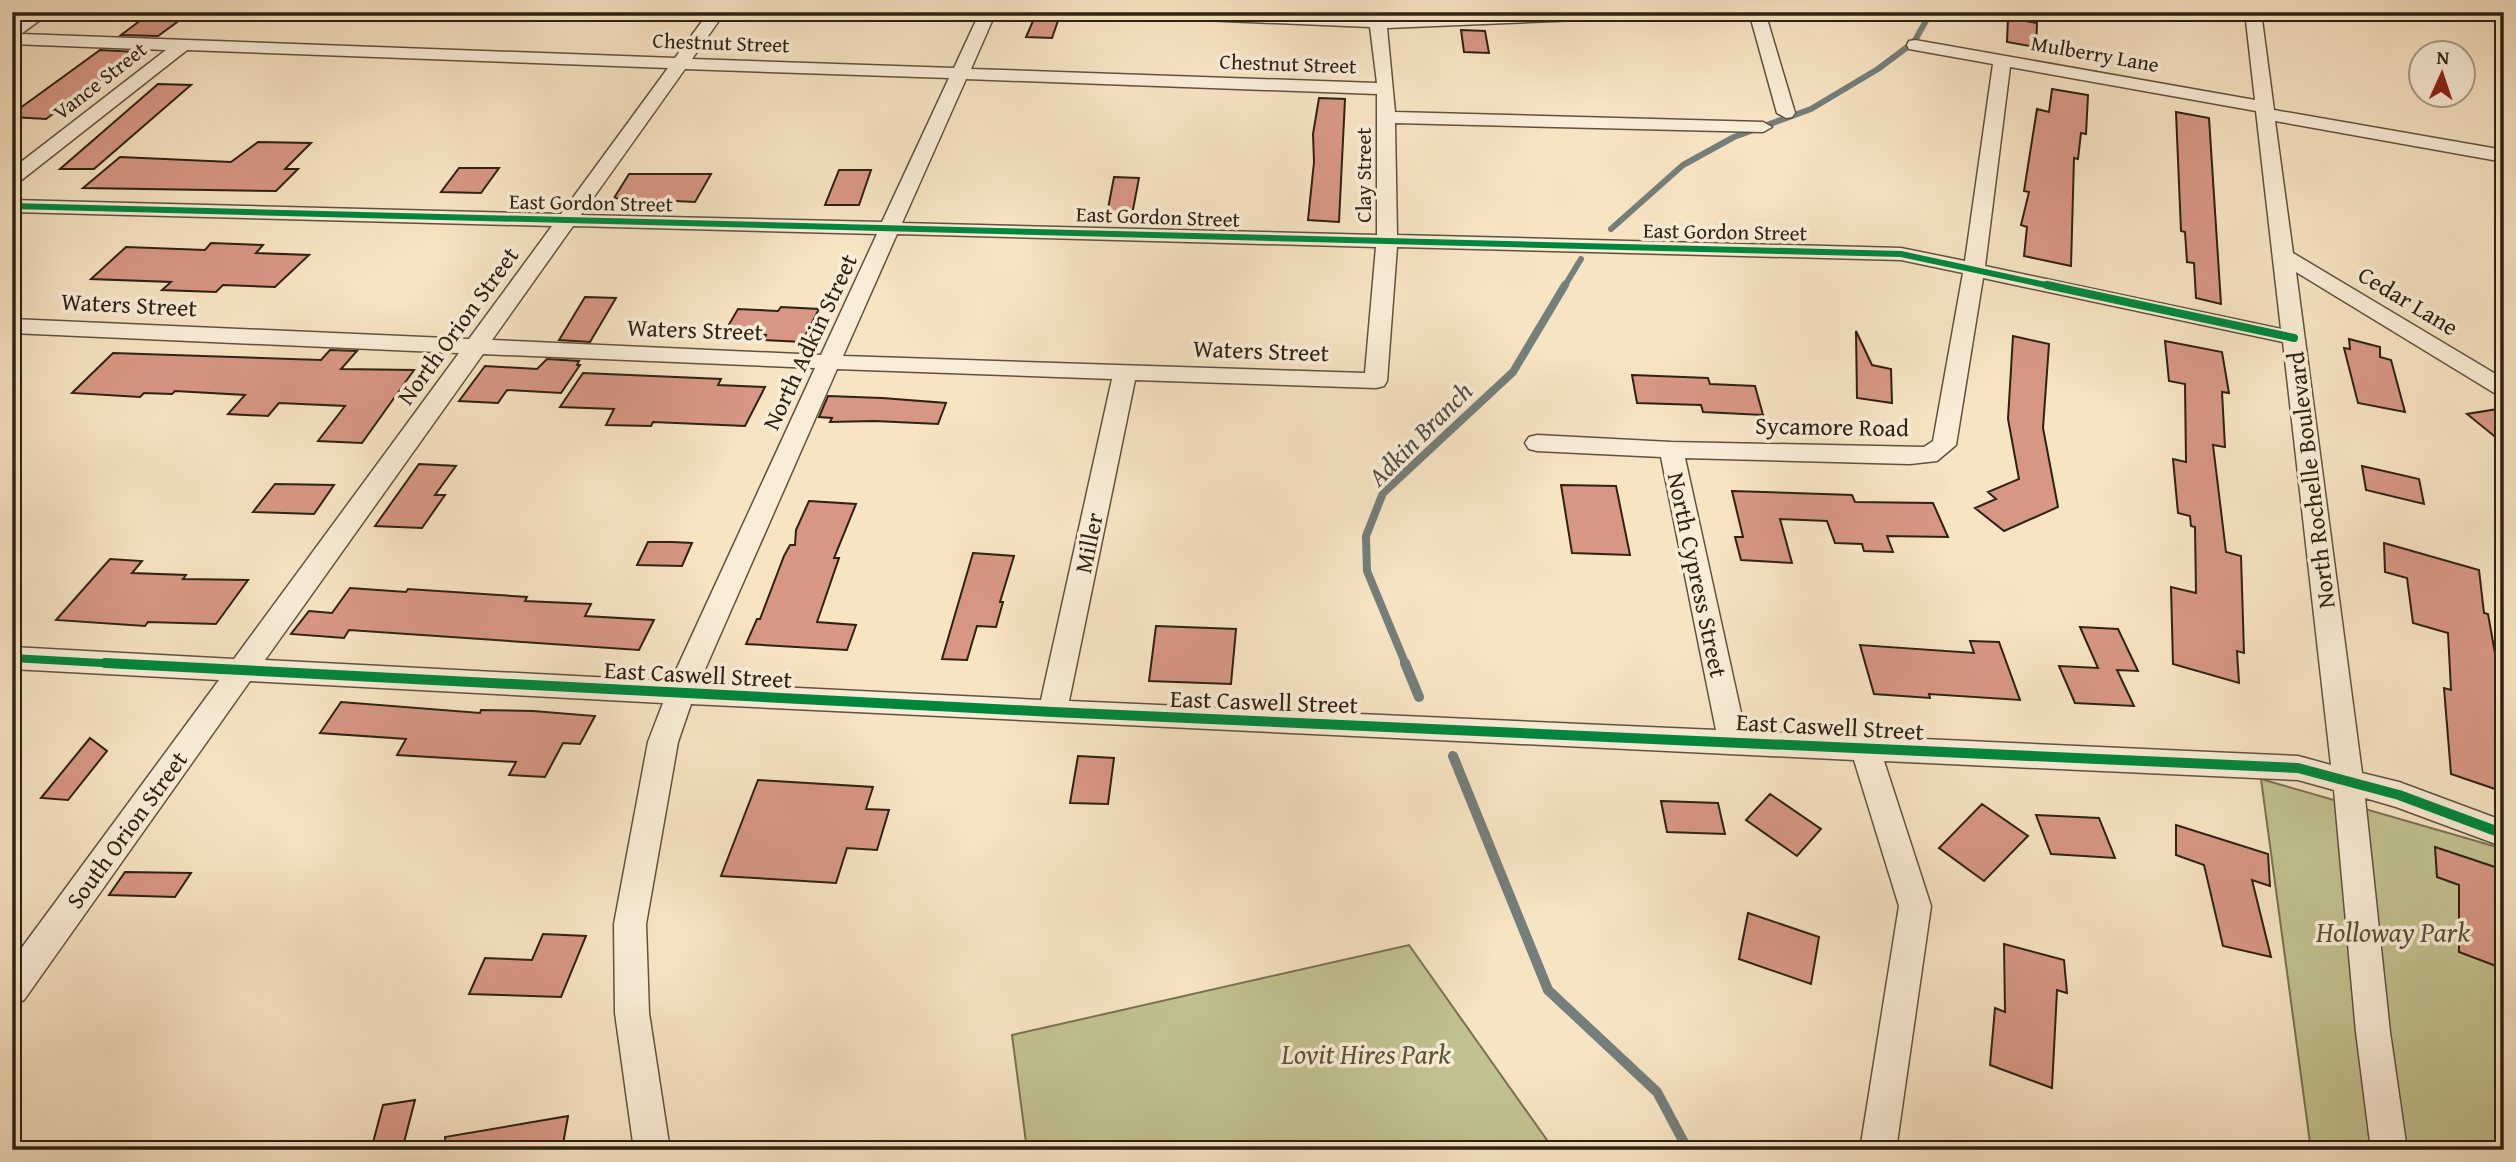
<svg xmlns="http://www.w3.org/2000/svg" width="2516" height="1162" viewBox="0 0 2516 1162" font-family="'Gentium Book Plus',serif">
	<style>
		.green { fill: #c2c290; stroke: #787252; stroke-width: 2 }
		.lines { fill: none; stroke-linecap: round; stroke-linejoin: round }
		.stream-far2 { stroke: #747e7a; stroke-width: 6 }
		.stream-far1 { stroke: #747e7a; stroke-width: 8 }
		.stream { stroke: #747e7a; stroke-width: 10 }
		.building { fill: #d89785; stroke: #2d2213; stroke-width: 2 }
		.street-casing { stroke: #60523f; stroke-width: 3 }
		.street { fill: #faedd8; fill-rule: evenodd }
		.cycleway-far2-casing { stroke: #faedd8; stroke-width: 9 }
		.cycleway-far1-casing { stroke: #faedd8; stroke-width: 12 }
		.cycleway-casing { stroke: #faedd8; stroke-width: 15 }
		.cycleway-far2 { stroke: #00873e; stroke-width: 6 }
		.cycleway-far1 { stroke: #00873e; stroke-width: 8 }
		.cycleway { stroke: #00873e; stroke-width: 10 }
		.labels { text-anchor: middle; stroke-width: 7; stroke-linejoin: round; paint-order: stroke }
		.far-street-label { font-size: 21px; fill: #2d2213; stroke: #faedd8 }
		.street-label { font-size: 24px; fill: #2d2213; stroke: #faedd8 }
		.water-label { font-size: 26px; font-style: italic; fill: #515047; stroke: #faedd8 }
		.near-park-label { font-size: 28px; font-style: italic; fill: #5a5238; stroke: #faedd8 }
	</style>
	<rect width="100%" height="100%" fill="#f7e4c3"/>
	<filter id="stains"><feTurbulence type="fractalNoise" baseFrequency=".00286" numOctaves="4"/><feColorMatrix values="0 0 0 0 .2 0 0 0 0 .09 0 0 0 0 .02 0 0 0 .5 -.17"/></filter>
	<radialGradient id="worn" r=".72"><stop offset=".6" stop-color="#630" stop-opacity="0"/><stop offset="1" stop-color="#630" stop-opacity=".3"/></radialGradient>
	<path class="green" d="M2261 779 2504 849V1150H2311Z
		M1409 945 1554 1150H1027L1012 1035Z"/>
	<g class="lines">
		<path class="stream-far2" d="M1611 229 1683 165 1734 137 1811 109 1878 69 1914 42 1931 12
			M1564 287 1581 259"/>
		<path class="stream-far1" d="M1406 665 1367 571 1366 536 1383 493 1513 372 1565 285"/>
		<path class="stream" d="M1405 663 1419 697
			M1453 756 1548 990 1657 1092 1688 1150"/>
	</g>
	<path class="building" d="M1036 14 1060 15 1052 38 1026 37Z
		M2008 18 2037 23 2036 47 2007 42Z
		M141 20H180L158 36 121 35Z
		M1461 30 1485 31 1489 53 1464 52Z
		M100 50 138 52 46 119 12 117V114Z
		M158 84 191 85 94 169H60Z
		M2052 89 2088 95 2086 134 2081 133 2078 159 2074 158 2071 266 2024 256 2027 227 2021 225 2029 192 2024 191 2037 109 2049 112Z
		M1319 98 1345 99 1339 222 1308 220 1314 162 1313 134Z
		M2176 112 2209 118 2221 304 2196 298 2194 263 2187 262 2185 232 2181 231Z
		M258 142 311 143 285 169H298L276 191 83 188 120 157 231 162Z
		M459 168H499L481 193 441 192Z
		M839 170H871L859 205H825Z
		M629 174H711L695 202 614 198Z
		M1114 177 1139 178 1132 215 1107 214Z
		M211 243 263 245 256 253 309 255 275 287 223 285 216 292 162 290 171 282 91 279 126 247 205 250Z
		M585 297 616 298 590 342 559 340Z
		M781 307 819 309 802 342 764 340 766 335 724 333 738 309 778 311Z
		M1856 331 1872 365 1891 369 1892 403 1857 398Z
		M2013 336 2049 344 2043 428 2058 507 2004 531 1975 508 1996 499 1988 492 2019 479 2008 419Z
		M2349 339 2380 347V357L2391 360 2405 412 2358 403 2344 348 2350 349Z
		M2165 341 2222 352 2229 393 2222 392 2225 447 2213 445 2226 552 2241 556 2244 653 2237 651 2239 683 2173 664 2171 587 2196 593 2195 527 2191 526 2190 516 2178 513 2173 459 2186 462 2185 384 2169 381Z
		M330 350 357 351 341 369 414 370 362 443 318 441 345 406 279 403 268 416 228 414 245 395 175 391 172 394 144 393 140 397 72 393 113 353 321 360Z
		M547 359 579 361 577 365H580L561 393 507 390 498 403 459 401 485 366 537 369Z
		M583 373 721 379 718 385 765 387 745 426 653 422 651 426 606 425 614 409 560 407Z
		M1632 375 1708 378 1710 384 1755 386 1763 415 1703 412 1701 405 1637 403Z
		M828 396 882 398 946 403 938 424 875 421 830 422 832 418 819 417Z
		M2504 408V444L2467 414Z
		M419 464 456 466 435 495H445L422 528 375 526Z
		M2362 466 2419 479 2424 504 2366 490Z
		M275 484 334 485 314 514 253 512Z
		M1561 485 1616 486 1630 555 1572 553Z
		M1732 491 1852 495 1855 502 1933 503 1948 537 1887 536 1893 552 1864 551 1862 544 1835 543 1827 521 1780 519 1792 563 1741 560 1735 537H1743Z
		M809 501 856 504 834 558H839L817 622 856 625 847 650 746 644 757 619H760L784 556 790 545H795L796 530Z
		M648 542H672L692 543 682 566 637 565Z
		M2384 543 2479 570 2484 613 2488 614 2496 659 2504 662V792L2451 774 2444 688 2451 690 2448 633 2413 623 2407 578 2385 572Z
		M973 553 1014 556 1000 602H1003L996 627 977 626 967 660 942 659Z
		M110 559 142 561 132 573 186 575 183 579 248 580 216 624 148 622 145 626 56 620Z
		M350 588 406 592 408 589 527 597 525 601 591 604 585 616 654 620 639 650 349 630 344 638 291 634 309 611 332 613Z
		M1156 626 1236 629 1231 684 1149 681Z
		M2080 627 2118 629 2138 671 2117 670 2134 706 2075 703 2059 666 2098 668Z
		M1970 641 1999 642 2020 700 1929 694 1930 698 1874 694 1860 645 1974 653Z
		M341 702 480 713 481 710 533 711 595 716 580 744 563 743 545 777 509 775 516 762 397 755 406 739 320 733Z
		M90 738 107 751 68 800 41 798Z
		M1078 756 1114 758 1108 804 1070 803Z
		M758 780 873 787 866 809 889 810 877 850 847 848 836 883 721 876Z
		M1770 794 1821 829 1797 856 1746 820Z
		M1661 801 1718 803 1725 834 1667 832Z
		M1982 804 2028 836 1984 881 1939 848Z
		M2036 815 2099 818 2115 858 2051 854Z
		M2176 825 2268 854 2270 886 2252 880 2271 957 2223 946 2204 865 2176 855Z
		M2435 847 2504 870V969L2459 952V885L2437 877Z
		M125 872 191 873 175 897 109 895Z
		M1748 913 1819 937 1811 984 1739 959Z
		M543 934 586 936 561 997 469 994 485 958 532 960Z
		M2004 944 2064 960 2067 993 2057 990 2052 1088 1990 1065 1995 1008 2005 1012Z
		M415 1100 402 1150H371L383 1105Z
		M568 1116 562 1150H446L445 1137Z"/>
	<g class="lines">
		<defs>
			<path id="street" d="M32 12H51L21 34 675 58 709 12H725L692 59 954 68 980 12H996L971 69 1377 83 1370 27 1131 17 1123 12H1251L1367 17 1365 12H1381L1383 18H1390L1529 12H1657L1649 17 1387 28 1395 112 1763 122 1772 127 1763 132 1395 123 1397 235 1901 248 1965 261 1993 64 1909 49 1907 45 1909 41 1915 40 2255 100 2245 12H2261L2274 110 2504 150V162L2275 121 2293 253 2504 379V396L2496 394 2296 272 2362 773 2399 782 2504 821V847L2396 807 2365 798 2390 1032 2407 1150H2371L2356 1032 2334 790 2298 780 1884 761 1931 906 1896 1150H1860L1899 906 1854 760 691 704 678 742 646 924 649 1013 670 1150H634L615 1013 614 924 648 742 663 703 250 681 24 1000 12 1005V961L219 680 12 669V647L234 659 459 353 12 333V319L469 339 552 226 12 212V200L561 214 668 68 187 50 19 182 12 184V169L166 50 12 44V25ZM2010 67 2256 111 2281 329 1985 266ZM685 69 949 78 882 222 581 215ZM966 79 1377 94V235L902 223ZM573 226 877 234 821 355 492 340ZM897 234 1376 247 1365 373 843 356ZM1397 247 1901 260 1963 273 1933 441 1924 447 1671 442 1537 435 1529 437 1525 443 1529 449 1537 451 1661 457 1716 730 1069 701 1135 380 1376 388 1384 386 1387 381ZM1983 278 2283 342 2331 765 2298 756 1745 731 1685 458 1910 464 1937 461 1956 445ZM483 354 815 368 671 681 265 660ZM837 369 1112 379 1041 700 699 683Z
				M1749 12H1765L1795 113 1792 117 1786 118 1777 113Z"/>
		</defs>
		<use href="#street" class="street-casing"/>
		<use href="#street" class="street"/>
		<defs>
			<path id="cycleway-far2" d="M12 206 1901 254 2055 287"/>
			<path id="cycleway-far1" d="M2047 285 2294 338
				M12 658 138 665"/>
			<path id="cycleway" d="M105 663 1053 712 2298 768 2399 795 2504 834"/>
		</defs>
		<use href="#cycleway-far2" class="cycleway-far2-casing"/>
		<use href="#cycleway-far1" class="cycleway-far1-casing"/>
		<use href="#cycleway" class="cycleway-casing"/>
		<use href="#cycleway-far2" class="cycleway-far2"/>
		<use href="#cycleway-far1" class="cycleway-far1"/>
		<use href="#cycleway" class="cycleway"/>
	</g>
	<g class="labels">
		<g class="far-street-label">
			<text transform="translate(721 43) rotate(2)" y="7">Chestnut Street</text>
			<text transform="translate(2095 54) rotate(10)" y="7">Mulberry Lane</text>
			<text transform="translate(1288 64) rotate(2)" y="7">Chestnut Street</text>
			<text transform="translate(100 81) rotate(-38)" y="7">Vance Street</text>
			<text transform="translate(1364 175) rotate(-90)" y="7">Clay Street</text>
			<text transform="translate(591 203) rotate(1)" y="7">East Gordon Street</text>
			<text transform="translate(1158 217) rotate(2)" y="7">East Gordon Street</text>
			<text transform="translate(1725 232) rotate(1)" y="7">East Gordon Street</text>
		</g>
		<g class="street-label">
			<text transform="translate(2408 301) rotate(31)" y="8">Cedar Lane</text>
			<text transform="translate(129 305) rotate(3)" y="8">Waters Street</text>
			<text transform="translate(458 326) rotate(-54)" y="8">North Orion Street</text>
			<text transform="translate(695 330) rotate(2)" y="8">Waters Street</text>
			<text transform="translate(810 342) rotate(-65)" y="8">North Adkin Street</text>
			<text transform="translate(1261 351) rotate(2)" y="8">Waters Street</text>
			<text transform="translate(1832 427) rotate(1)" y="8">Sycamore Road</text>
			<text transform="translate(2311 480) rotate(-97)" y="8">North Rochelle Boulevard</text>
			<text transform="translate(1089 543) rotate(-78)" y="8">Miller</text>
			<text transform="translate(1697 575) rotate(78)" y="8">North Cypress Street</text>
			<text transform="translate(698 675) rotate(3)" y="8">East Caswell Street</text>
			<text transform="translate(1264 702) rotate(2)" y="8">East Caswell Street</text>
			<text transform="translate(1830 727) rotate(3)" y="8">East Caswell Street</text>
			<text transform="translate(127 830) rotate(-54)" y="8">South Orion Street</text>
		</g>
		<g class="water-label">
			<text transform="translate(1420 434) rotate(-45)" y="9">Adkin Branch</text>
		</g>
		<g class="near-park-label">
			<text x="2393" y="942">Holloway Park</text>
			<text x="1366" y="1064">Lovit Hires Park</text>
		</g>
	</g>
	<rect width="2516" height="1162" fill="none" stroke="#f7e4c3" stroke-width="42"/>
	<rect x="14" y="14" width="2488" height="1134" fill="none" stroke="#2d2213" stroke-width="3.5"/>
	<rect x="21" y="21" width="2474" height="1120" fill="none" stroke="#2d2213" stroke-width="2"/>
	<g transform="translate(2442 74) rotate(3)"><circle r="33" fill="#faedd8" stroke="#a89c89" stroke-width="2"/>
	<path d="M0-5L12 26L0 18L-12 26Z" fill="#8f2418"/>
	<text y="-10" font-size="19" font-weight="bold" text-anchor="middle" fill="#2d2213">N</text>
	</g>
	<rect width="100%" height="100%" filter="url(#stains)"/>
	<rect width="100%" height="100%" fill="url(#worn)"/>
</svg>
